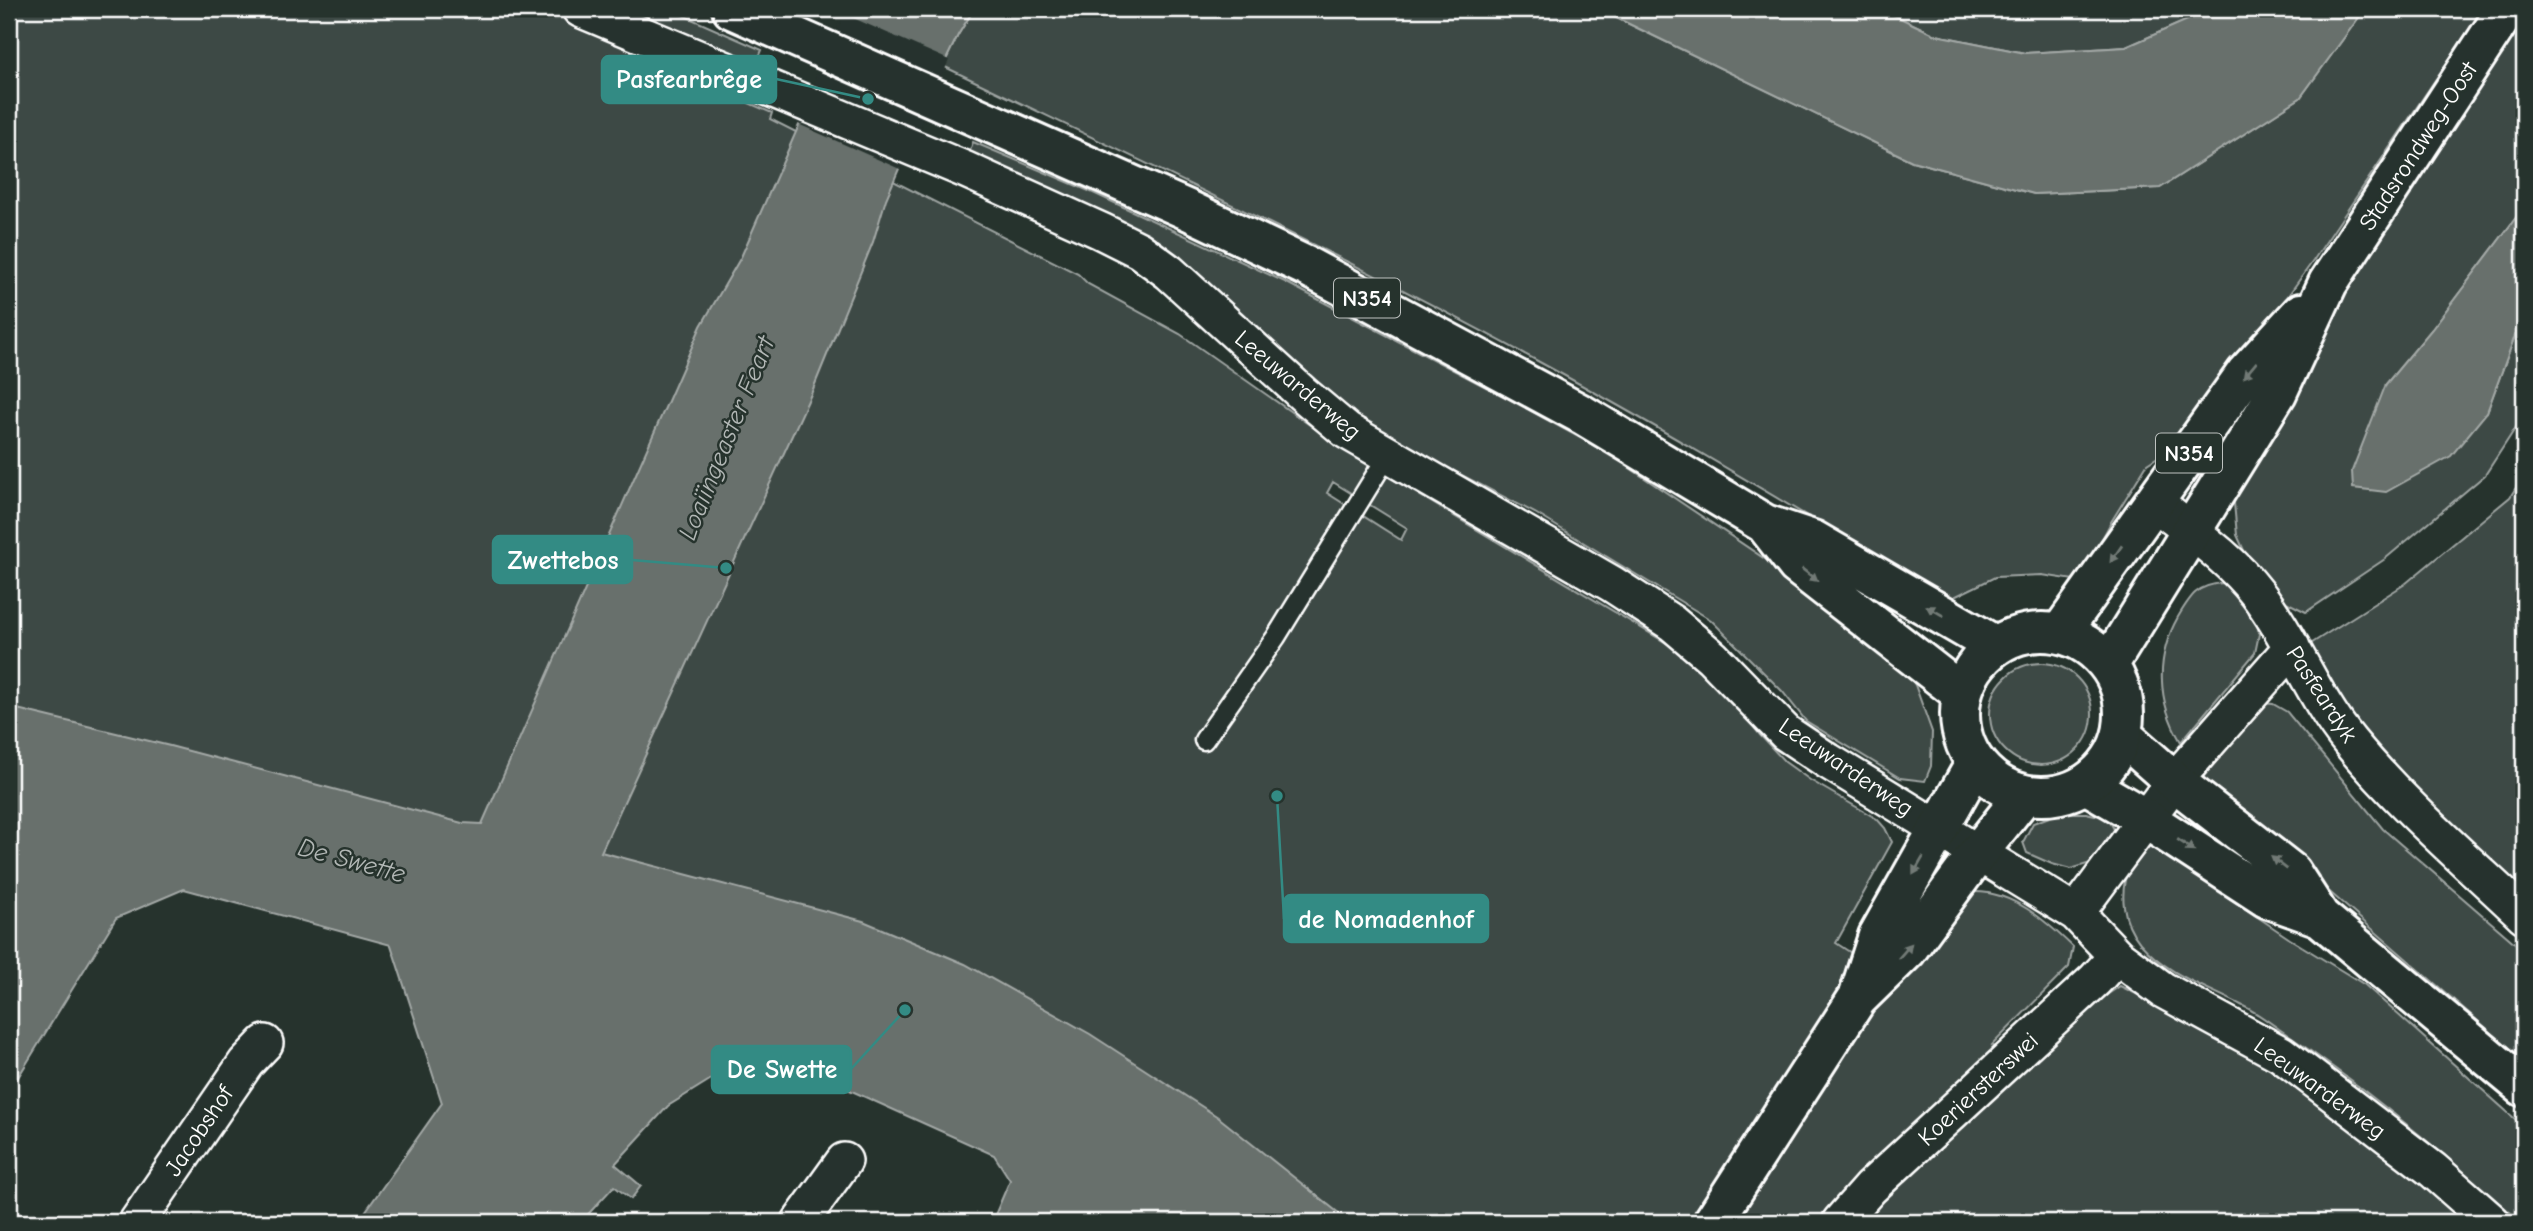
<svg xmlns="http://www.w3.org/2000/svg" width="2533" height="1231" viewBox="0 0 2533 1231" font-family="'Comic Neue',sans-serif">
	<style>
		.green { fill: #3e4944; stroke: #9ea4a2; stroke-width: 2; fill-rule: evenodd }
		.water { fill: #67706c; stroke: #a4a9a7; stroke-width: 2 }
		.pier { fill: #26332d }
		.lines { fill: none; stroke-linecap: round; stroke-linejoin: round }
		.service-casing { stroke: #fff; stroke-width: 23 }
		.minor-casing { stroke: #fff; stroke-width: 40 }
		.secondary-casing { stroke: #fff; stroke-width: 44 }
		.primary-casing { stroke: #fff; stroke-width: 44 }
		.service { stroke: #26332d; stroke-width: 18 }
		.minor { stroke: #26332d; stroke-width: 35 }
		.secondary { stroke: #26332d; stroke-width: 38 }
		.primary { stroke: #26332d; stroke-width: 38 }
		.oneway { fill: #727a76 }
		.labels { text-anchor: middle; stroke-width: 5; stroke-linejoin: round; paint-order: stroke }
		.shield { fill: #26332d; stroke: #bec2c0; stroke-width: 2 }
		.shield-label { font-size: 23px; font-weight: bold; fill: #fff }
		.street-label { font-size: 24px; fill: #fff; stroke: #26332d }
		.water-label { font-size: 26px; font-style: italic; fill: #b3b8b6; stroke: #26332d }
		.leader { fill: none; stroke: #338b84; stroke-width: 2.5 }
		.callout-dot { fill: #338b84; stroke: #26332d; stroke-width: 2.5 }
		.callout { fill: #338b84; stroke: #338b84; stroke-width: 2.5 }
		.callout-label { font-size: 26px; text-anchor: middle; font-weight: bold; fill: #fff }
	</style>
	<rect width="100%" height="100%" fill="#26332d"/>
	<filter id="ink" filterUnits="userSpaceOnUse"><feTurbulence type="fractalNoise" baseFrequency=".0143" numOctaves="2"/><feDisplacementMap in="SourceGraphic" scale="14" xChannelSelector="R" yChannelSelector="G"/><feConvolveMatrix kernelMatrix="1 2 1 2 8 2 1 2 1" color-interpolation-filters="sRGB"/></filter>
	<g filter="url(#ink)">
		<path class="green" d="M9 9H525L566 17 731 86 749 100V103L772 113 770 119 1078 274 1088 284 1180 334 1354 456 1688 656 1742 712 1760 735 1785 762 1810 780 1877 819 1885 828 1892 842 1836 943 1897 983 1972 892C2012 890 2046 921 2073 947L2069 967 1992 1045 2027 1067 2101 999 2120 986 2273 1061 2474 1222H1324L9 712ZM1333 482 1407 528 1401 540 1327 493Z
			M625 9H669L762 50 757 62Z
			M974 9H1598L1912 161 2034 194 2160 188 2300 98 2365 9H2483L2313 261 2239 364 2181 442 2147 464 2111 522 2080 581 2042 575 1995 577 1948 600C1810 518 1673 434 1532 358 1339 253 1141 161 943 66L958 35Z
			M1881 9H2205L2197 16 2126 47 2025 53 1936 35Z
			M2524 19V207L2432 329 2386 384 2487 412 2524 311V415L2485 475 2385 559 2306 612 2282 600 2251 566 2237 535 2234 503 2239 466 2344 294Z
			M973 142 1089 191 1285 282 1509 399 1606 452 1808 588 1904 667 1915 685 1932 732 1931 766 1925 781 1900 778 1806 721 1782 691 1711 620 1535 513 1359 422 1311 383 968 157Z
			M2524 475V904L2372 747 2309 645 2405 584 2510 497Z
			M2223 583 2240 592 2254 609 2259 634 2255 653 2181 742C2157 701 2155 658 2178 617 2191 595 2197 585 2223 583Z
			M1990 714a51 51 0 1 1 102 0a51 51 0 1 1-102 0Z
			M2261 703 2273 704 2287 712 2383 829 2524 951V1061L2201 780Z
			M2060 813H2086L2108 818 2116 833 2097 861 2071 869 2052 864 2027 853 2023 842 2033 823Z
			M2148 843 2290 939 2365 985 2524 1127V1222H2521C2444 1153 2365 1087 2279 1029 2268 1021 2256 1012 2243 1006 2207 987 2167 975 2140 943 2122 921 2119 893 2129 867 2132 859 2142 850 2148 843Z"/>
		<path class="water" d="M850 9H974L958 35 943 66 886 199 873 242 811 394 601 852 863 921 965 964 1090 1034 1218 1117 1350 1222H992L1010 1180 994 1155 823 1078 742 1060 668 1106 615 1164 641 1186 631 1199 614 1186 581 1222H358L442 1103 391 945 184 889 116 918 9 1092V707L170 746 462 823 482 824 701 326 741 257Z
			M1598 9H1881L1936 35 2025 53 2126 47 2197 16 2205 9H2365L2300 98 2160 188 2034 194 1912 161Z
			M2524 207V311L2487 412 2451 456 2386 492 2353 488 2352 471 2386 384 2432 329Z"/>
		<path class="pier" d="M844 14 949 60 902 170 796 123Z"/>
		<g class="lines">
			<defs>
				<path id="service" d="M1204 740 1276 637 1388 455"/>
				<path id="minor" d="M580 9 966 170 1101 231 1139 250 1169 272 1303 394 1347 431 1612 584 1672 623 1712 657 1786 733 1828 761 2076 913 2117 956 2163 990 2281 1054 2433 1170 2492 1222
					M2154 502C2190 531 2228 556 2257 593 2293 640 2313 697 2350 742 2402 805 2465 859 2524 915
					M2076 913 2174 781 2292 647
					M137 1222 246 1063 265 1043
					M800 1222 844 1161
					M1840 1222 1870 1188 2095 980 2117 956"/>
				<path id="secondary" d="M2123 736 2174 781 2291 872 2320 917 2524 1087
					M2086 784 2146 819 2267 898 2320 917"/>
				<path id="primary" d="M732 9 1188 210 1306 266 1583 415 1765 524 1813 540 1994 645
					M1765 524 1797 565 1961 693
					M1960 714a82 82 0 1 1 164 0a82 82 0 1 1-164 0Z
					M2061 632 2246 373 2301 313
					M2109 664 2277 393 2328 283 2507 9
					M1860 992 1878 936 1975 764
					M1713 1222 1857 999 1907 950 1978 853 2024 795"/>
			</defs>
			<use href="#service" class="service-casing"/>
			<use href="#minor" class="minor-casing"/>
			<use href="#secondary" class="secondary-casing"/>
			<use href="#primary" class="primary-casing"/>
			<use href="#service" class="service"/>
			<use href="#minor" class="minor"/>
			<use href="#secondary" class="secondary"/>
			<use href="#primary" class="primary"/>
		</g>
		<defs><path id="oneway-solid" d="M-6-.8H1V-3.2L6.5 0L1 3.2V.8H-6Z" transform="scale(1.75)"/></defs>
		<g class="oneway">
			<use href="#oneway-solid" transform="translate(2250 370) rotate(130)"/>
			<use href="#oneway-solid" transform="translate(2116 554) rotate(125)"/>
			<use href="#oneway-solid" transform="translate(1810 575) rotate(38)"/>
			<use href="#oneway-solid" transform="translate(1935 611) rotate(-150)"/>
			<use href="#oneway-solid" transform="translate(2186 845) rotate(33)"/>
			<use href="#oneway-solid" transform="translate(2279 863) rotate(-142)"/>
			<use href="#oneway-solid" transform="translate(1918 866) rotate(120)"/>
			<use href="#oneway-solid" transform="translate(1905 951) rotate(-49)"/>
		</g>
	</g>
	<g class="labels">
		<g class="shield">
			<rect x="1334" y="278.5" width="66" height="39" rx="5"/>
			<rect x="2156" y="433.5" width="66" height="39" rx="5"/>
		</g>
		<g class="shield-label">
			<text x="1367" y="306">N354</text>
			<text x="2189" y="461">N354</text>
		</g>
		<g class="street-label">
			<text transform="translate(2418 146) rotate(-57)" y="8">Stadsrondweg-Oost</text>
			<text transform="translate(1298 385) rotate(40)" y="8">Leeuwarderweg</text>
			<text transform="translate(2322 694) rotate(57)" y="8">Pasfeardyk</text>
			<text transform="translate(1846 767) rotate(34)" y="8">Leeuwarderweg</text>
			<text transform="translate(2320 1088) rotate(36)" y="8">Leeuwarderweg</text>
			<text transform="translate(1978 1089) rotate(-43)" y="8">Koeriersterswei</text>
			<text transform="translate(199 1131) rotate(-56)" y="8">Jacobshof</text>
		</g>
		<g class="water-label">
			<text transform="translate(726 438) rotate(-68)" y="9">Loaiïngeaster Feart</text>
			<text transform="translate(352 860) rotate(15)" y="9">De Swette</text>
		</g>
	</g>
	<path class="leader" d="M868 99L776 79M726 568L632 560M1277 796L1284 919M905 1010L851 1069"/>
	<g class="callout-dot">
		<circle cx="868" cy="99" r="7"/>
		<circle cx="726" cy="568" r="7"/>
		<circle cx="1277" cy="796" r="7"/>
		<circle cx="905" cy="1010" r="7"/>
	</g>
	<g class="callout">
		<rect x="602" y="56" width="174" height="47" rx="7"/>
		<rect x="493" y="536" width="139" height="47" rx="7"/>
		<rect x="1284" y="895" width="204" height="47" rx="7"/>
		<rect x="712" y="1046" width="139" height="47" rx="7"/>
	</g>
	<g class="callout-label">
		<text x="689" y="88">Pasfearbrêge</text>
		<text x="563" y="569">Zwettebos</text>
		<text x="1386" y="928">de Nomadenhof</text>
		<text x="782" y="1078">De Swette</text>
	</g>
	<rect width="2533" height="1231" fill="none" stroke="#26332d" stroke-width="35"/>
	<rect x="18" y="18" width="2498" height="1196" fill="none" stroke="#fff" stroke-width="2.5" filter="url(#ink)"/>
</svg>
